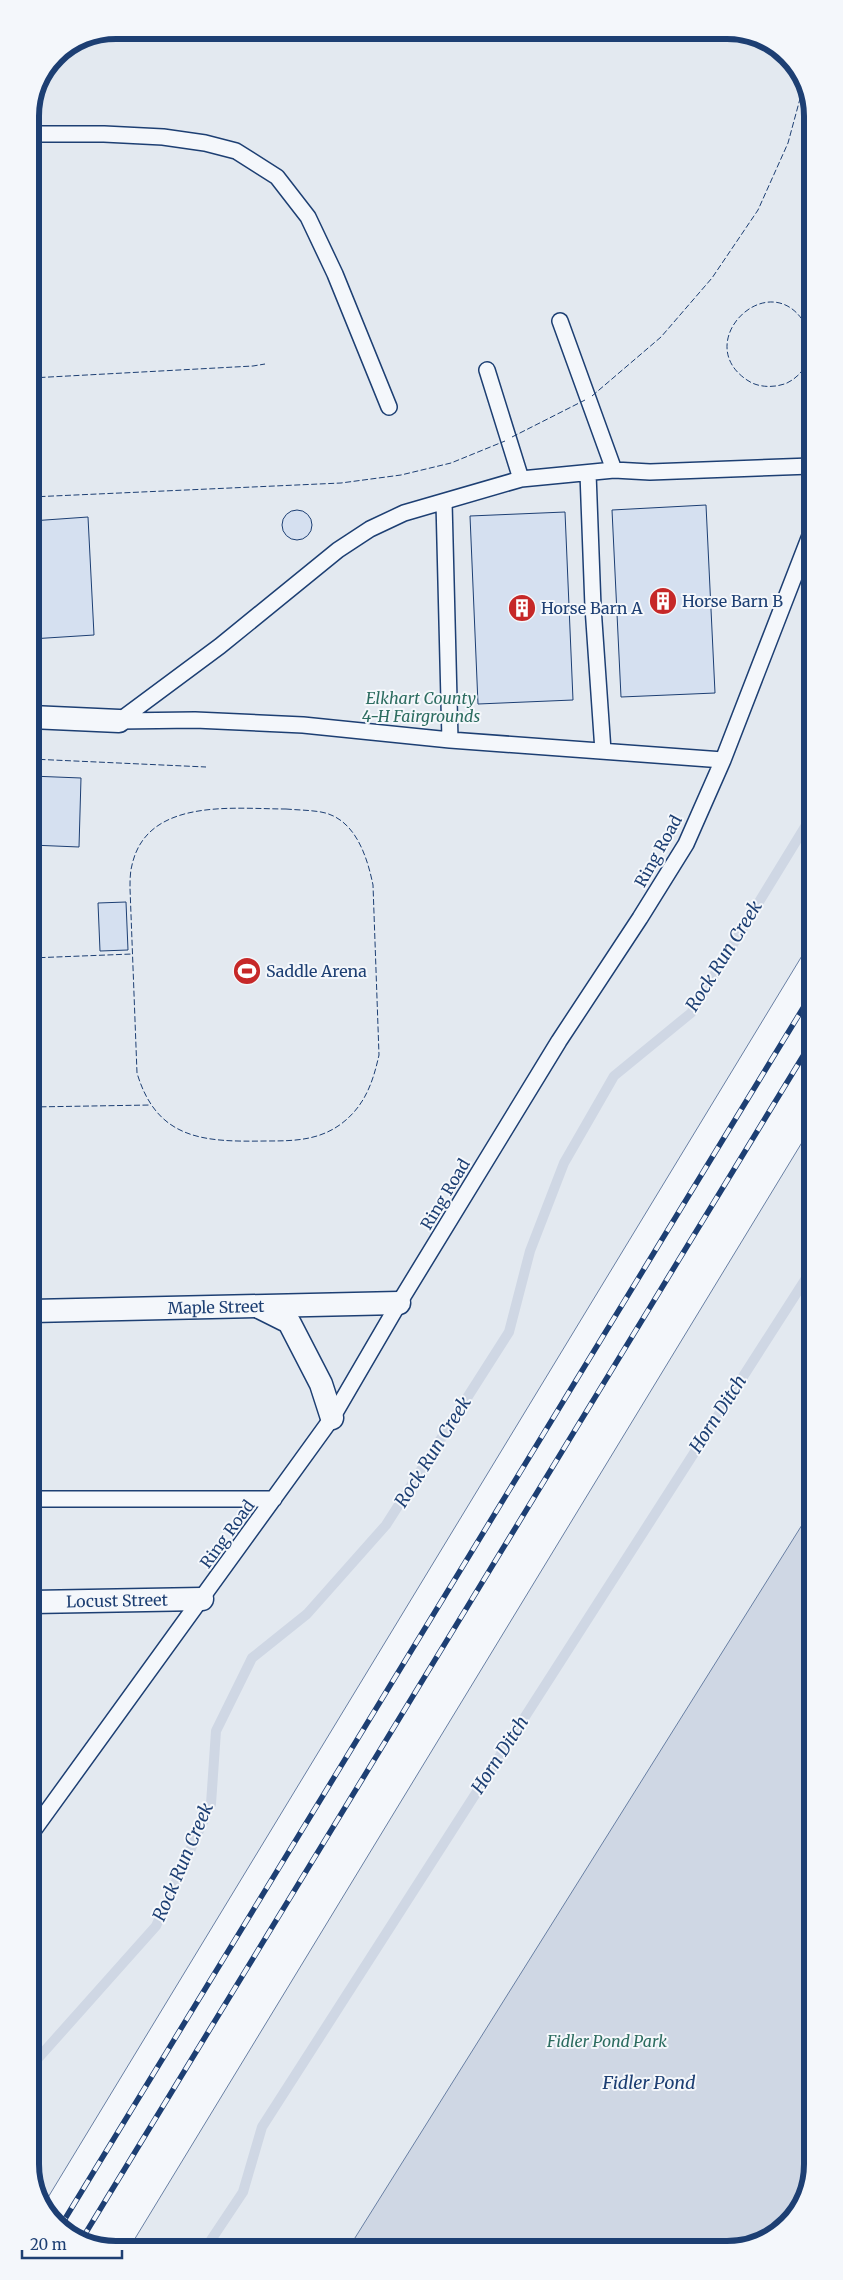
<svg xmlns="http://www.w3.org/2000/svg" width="843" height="2280" viewBox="0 0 843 2280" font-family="Merriweather,serif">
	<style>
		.green { fill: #e3e9f0; stroke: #687fa3 }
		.water { fill: #cfd7e4; stroke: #687fa3 }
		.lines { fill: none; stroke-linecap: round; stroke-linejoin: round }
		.stream { stroke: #cfd7e4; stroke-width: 10 }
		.building { fill: #d5e0f0; stroke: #1d3f73 }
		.service-casing { stroke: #1d3f73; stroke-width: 18 }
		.pedestrian-casing { stroke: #1d3f73; stroke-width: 25 }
		.service { stroke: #f4f7fb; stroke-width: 15 }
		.pedestrian { stroke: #f4f7fb; stroke-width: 22 }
		.rail-casing { stroke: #1d3f73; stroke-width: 5.5 }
		.rail { stroke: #f4f7fb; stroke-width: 4; stroke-dasharray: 11; stroke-linecap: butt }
		.fence { stroke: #1d3f73; stroke-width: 1; stroke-dasharray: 6 2.5; stroke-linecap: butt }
		.labels { text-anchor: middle; stroke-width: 4; stroke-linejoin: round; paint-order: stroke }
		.poi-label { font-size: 16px; fill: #1d3f73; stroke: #f4f7fb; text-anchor: start }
		.park-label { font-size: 16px; font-style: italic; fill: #2c6c60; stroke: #f4f7fb }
		.street-label { font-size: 16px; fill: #1d3f73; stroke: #f4f7fb }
		.water-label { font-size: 18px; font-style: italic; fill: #1d3f73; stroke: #f4f7fb }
		.rim { fill: none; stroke: #1d3f73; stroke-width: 6 }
	</style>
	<rect width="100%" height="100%" fill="#f4f7fb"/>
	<path class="green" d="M734 30 780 48 810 93 811 941 44 2204 33 2187 30 110 55 55 83 36Z
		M812 1126 813 2165 796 2216 750 2247 128 2250Z"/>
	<path class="water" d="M812 1509 813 2165 796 2216 750 2247 348 2249Z"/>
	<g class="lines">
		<path class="stream" d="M33 2064 156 1926 211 1804 216 1731 252 1658 307 1614 386 1525 509 1332 530 1251 564 1163 614 1076 691 1013 811 817
			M205 2249 243 2192 262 2127 812 1269"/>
	</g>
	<path class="building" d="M706 505 715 693 621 697 612 510Z
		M282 525a15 15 0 1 1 30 0a15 15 0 1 1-30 0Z
		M565 512 573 700 478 704 470 516Z
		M88 517 94 635 31 639V521Z
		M31 776 81 778 79 847 31 845Z
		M126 902 128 950 100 951 98 903Z"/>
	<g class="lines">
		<defs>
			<path id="service" d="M30 134H104L163 137 205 143 236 151 277 177 308 217 335 274 389 407
				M560 321 614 470
				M487 370 521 479
				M588 473 593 607 603 751
				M444 502 450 740
				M119 721 220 646 338 550 370 529 404 513 521 479 614 470 650 472 811 466
				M119 721 195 720 303 725 450 740 723 760
				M32 1499H274
				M33 1831 332 1418 399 1303 559 1041 640 918 686 844 723 760 811 533"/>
			<g id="pedestrian">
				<path d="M31 717 119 721"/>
				<path d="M261 1308 289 1322 321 1384 332 1418"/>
				<path id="s1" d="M32 1311 399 1303"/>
				<path id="s2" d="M32 1602 202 1599"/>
			</g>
		</defs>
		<use href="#service" class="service-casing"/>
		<use href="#pedestrian" class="pedestrian-casing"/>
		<use href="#service" class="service"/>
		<use href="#pedestrian" class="pedestrian"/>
		<defs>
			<path id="rail" d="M60 2227 811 995
				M82 2239 811 1043"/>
		</defs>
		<use href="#rail" class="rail-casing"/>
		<use href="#rail" class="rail"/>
		<path class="fence" d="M810 334C778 256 687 340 747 380 758 388 775 388 787 383 799 377 807 367 810 354
			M31 378 253 366 265 364
			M592 396 661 337 712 278 758 210 788 143 804 84
			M512 437 585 400
			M31 497 341 483 401 475 451 463 505 441
			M31 759 206 767
			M286 809C297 810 309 810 321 812 355 818 367 856 373 885L379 1055C373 1082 365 1106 341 1124 318 1141 292 1141 265 1141 204 1142 157 1140 137 1073L130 888C130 881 130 872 132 865 147 797 235 809 286 809Z
			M31 958 132 954
			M32 1107 151 1105"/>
	</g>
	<defs>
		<symbol id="building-disc" viewBox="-11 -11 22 22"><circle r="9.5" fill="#c62828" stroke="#f4f7fb"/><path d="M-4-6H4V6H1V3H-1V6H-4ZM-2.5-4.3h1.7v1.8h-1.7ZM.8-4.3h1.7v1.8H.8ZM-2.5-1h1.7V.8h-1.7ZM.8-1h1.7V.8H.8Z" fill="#fff"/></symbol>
		<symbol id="stadium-disc" viewBox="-11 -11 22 22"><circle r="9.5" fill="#c62828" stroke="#f4f7fb"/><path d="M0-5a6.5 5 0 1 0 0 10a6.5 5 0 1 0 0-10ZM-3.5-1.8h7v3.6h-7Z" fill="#fff"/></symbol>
	</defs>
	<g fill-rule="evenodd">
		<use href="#building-disc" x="647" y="585" width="32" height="32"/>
		<use href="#building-disc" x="506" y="592" width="32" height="32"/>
		<use href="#stadium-disc" x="231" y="955" width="32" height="32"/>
	</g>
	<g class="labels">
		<g class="poi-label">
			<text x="682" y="607">Horse Barn B</text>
			<text x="541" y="614">Horse Barn A</text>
			<text x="266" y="977">Saddle Arena</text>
		</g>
		<g class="park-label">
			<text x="421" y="704">Elkhart County<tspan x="421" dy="18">4-H Fairgrounds</tspan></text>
			<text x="607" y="2047">Fidler Pond Park</text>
		</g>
		<g class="street-label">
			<text transform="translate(658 851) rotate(-61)" y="6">Ring Road</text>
			<text transform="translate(445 1194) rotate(-59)" y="6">Ring Road</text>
			<text dy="6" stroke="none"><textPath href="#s1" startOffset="184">Maple Street</textPath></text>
			<text transform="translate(227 1534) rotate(-54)" y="6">Ring Road</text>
			<text dy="6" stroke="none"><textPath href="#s2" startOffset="85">Locust Street</textPath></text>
		</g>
		<g class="water-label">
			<text transform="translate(724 956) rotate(-58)" y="6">Rock Run Creek</text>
			<text transform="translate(718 1414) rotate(-57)" y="6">Horn Ditch</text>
			<text transform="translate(433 1452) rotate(-58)" y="6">Rock Run Creek</text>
			<text transform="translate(500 1755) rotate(-57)" y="6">Horn Ditch</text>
			<text transform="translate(183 1862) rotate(-67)" y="6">Rock Run Creek</text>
			<text x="649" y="2089">Fidler Pond</text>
		</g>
	</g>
	<path d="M0 0H843V2280H0ZM116 39H727A77 77 0 0 1 804 116V2164A77 77 0 0 1 727 2241H116A77 77 0 0 1 39 2164V116A77 77 0 0 1 116 39Z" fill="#f4f7fb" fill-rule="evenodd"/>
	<path class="rim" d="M116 39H727A77 77 0 0 1 804 116V2164A77 77 0 0 1 727 2241H116A77 77 0 0 1 39 2164V116A77 77 0 0 1 116 39Z"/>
	<path d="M22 2250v8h100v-8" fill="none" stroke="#1d3f73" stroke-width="2.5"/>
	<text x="30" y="2250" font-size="15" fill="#1d3f73" stroke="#f4f7fb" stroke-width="4" paint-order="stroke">20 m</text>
</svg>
